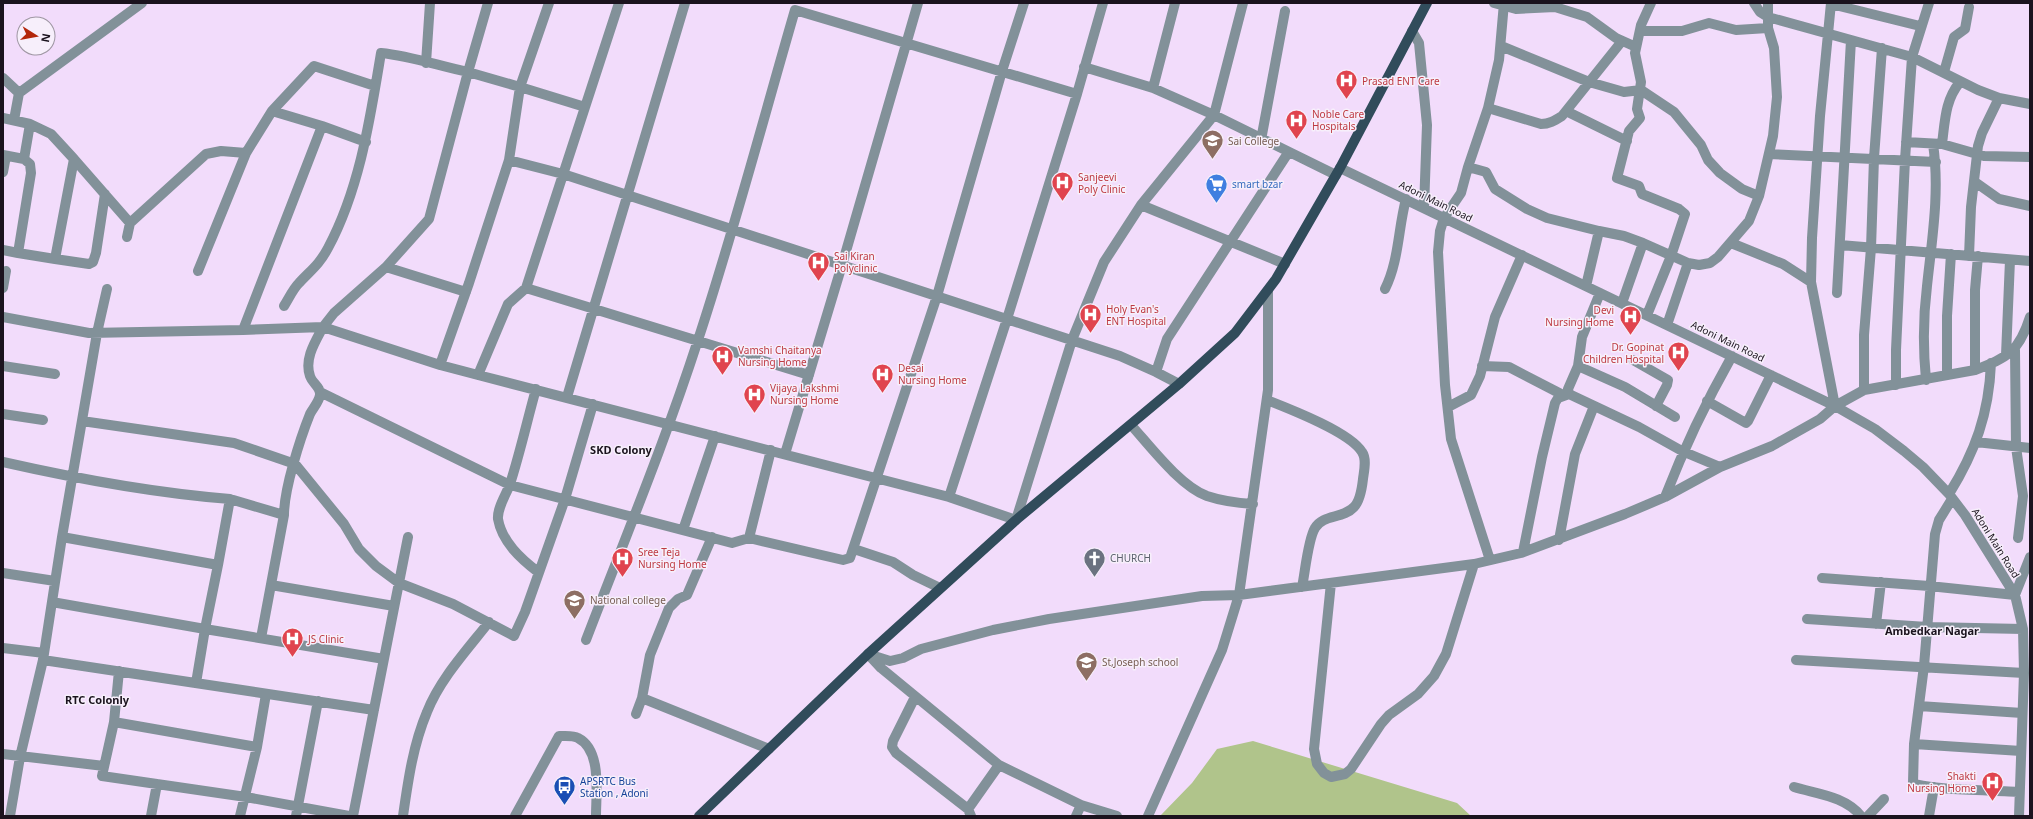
<svg xmlns="http://www.w3.org/2000/svg" width="2033" height="819" viewBox="0 0 2033 819" font-family="'Noto Sans',sans-serif">
	<style>
		.green { fill: #b0c48b }
		.lines { fill: none; stroke-linecap: round; stroke-linejoin: round }
		.minor { stroke: #829199; stroke-width: 10 }
		.major { stroke: #314c5b; stroke-width: 10 }
		.labels { text-anchor: middle; stroke-width: 3; stroke-linejoin: round; paint-order: stroke }
		.health-label { font-size: 10px; fill: #be3a42; stroke: #f7effb; text-anchor: start }
		.education-label { font-size: 10px; fill: #785e54; stroke: #f7effb; text-anchor: start }
		.shop-label { font-size: 10px; fill: #366cbe; stroke: #f7effb; text-anchor: start }
		.street-label { font-size: 10px; fill: #1b131e; stroke: #f7effb }
		.worship-label { font-size: 10px; fill: #5b616d; stroke: #f7effb; text-anchor: start }
		.transit-label { font-size: 10px; fill: #164399; stroke: #f7effb; text-anchor: start }
		.neighbourhood-label { font-size: 11px; font-weight: bold; fill: #1b131e; stroke: #f7effb }
	</style>
	<rect width="100%" height="100%" fill="#f2dcfb"/>
	<path class="green" d="M1253 741 1457 803 1471 816H1160L1192 783 1217 749Z"/>
	<g class="lines">
		<path class="minor" d="M619 3 526 288 508 304 478 375 949 497 1016 520 1072 340 1104 262 1141 205 1214 115 1336 175
			M1494 3 1516 9 1555 7 1587 17 1616 38 1636 47
			M1754 3 1760 12 1768 17 1912 57 1978 90 1999 98 2030 104
			M1831 4 1920 26
			M1412 31 1419 43 1427 125 1424 208
			M1640 31H1682L1709 23 1736 30 1768 28
			M1501 46 1589 82 1624 92 1641 90 1674 112 1701 145 1708 160 1720 173 1742 189 1759 196
			M426 63 430 3
			M1084 67 1153 88 1214 115 1243 3
			M1944 72 1954 37 1965 29 1969 7
			M3 78 19 93 14 120
			M1153 88 1175 3
			M19 93 142 3
			M1077 94 1103 3
			M1488 108 1541 124C1549 124 1554 121 1562 116L1622 41
			M272 111 322 126
			M1566 111 1627 141
			M3 118 30 124 51 134 74 159 130 223
			M1261 140 1285 11
			M1906 142 1942 144 1984 156 2030 157
			M1942 144C1945 121 1945 100 1960 82
			M1769 154 1936 162
			M3 155 24 159 30 124
			M74 159 55 259 89 264 93 262 96 253 105 194
			M509 160 563 174 1120 356 1156 372 1179 384
			M1468 167 1488 108 1499 60 1504 3
			M1340 168 1835 406 1875 429 1904 451 1923 467 1949 494 1965 515 2015 595 2023 629 2024 673 2019 816
			M3 172 6 156
			M1975 182 1999 199 2030 206
			M1141 205 1285 264
			M127 237 130 223 206 154 221 151 246 153
			M1731 243 1783 264 1811 282
			M1840 245 2030 261
			M3 250 18 253 31 173 30 164 24 159
			M18 253 55 259
			M1969 256 1971 207 1978 146 1982 133 1999 98
			M386 267 429 219 468 72 520 87 549 3
			M198 271 246 153 272 111 314 66 375 86
			M1586 286 1599 231 1624 236 1643 243 1688 263 1699 265 1710 263 1718 257 1749 221 1759 196 1773 136 1777 97 1774 48 1768 28V3
			M3 288 6 271
			M526 288 809 375
			M1385 289C1399 261 1398 229 1406 199
			M1600 293 1582 337 1578 366 1568 389 1569 394 1639 427 1682 451 1720 467
			M1837 293 1851 40
			M1622 303 1643 243
			M284 306C289 298 293 289 299 283 311 270 319 265 328 248 360 188 370 119 381 53 411 56 439 66 468 72L488 3
			M1647 315 1671 256 1685 214 1679 209 1642 194 1639 186 1617 178 1629 131 1640 118 1637 109 1641 82 1635 53 1641 25 1651 3
			M3 317 89 333 243 330
			M1667 325 1688 263
			M323 327 243 330 322 126 366 142
			M2015 350 2016 447 2023 496 2018 538
			M2006 355 2010 260
			M1633 360 1668 380 1667 385 1656 406
			M440 365 323 327 334 313 386 267 466 292
			M3 366 55 374
			M1482 366 1509 367 1563 395
			M1578 366 1625 387 1675 417
			M1975 370V290L1978 256
			M1156 372 1167 339 1288 153
			M478 375 440 365 469 283 509 160 520 87 585 107
			M1947 375V316L1951 254
			M1926 380C1923 349 1923 318 1927 286 1932 239 1940 191 1933 144
			M1896 385V350L1905 160 1912 57 1929 3
			M536 389C527 421 520 453 510 484 506 495 497 508 498 519 502 542 521 559 538 572
			M1864 390V335L1871 248 1874 158 1882 48
			M320 392 510 485 732 543 749 538 843 560 850 558 937 296 1002 71 1024 3
			M567 397 685 3
			M1267 400C1290 409 1350 432 1362 452 1367 459 1364 471 1363 479 1362 488 1360 501 1354 507 1343 519 1323 514 1315 528 1308 539 1305 573 1302 587
			M1707 401 1746 423 1748 421 1771 375
			M1835 406 1864 390 1975 370C2008 357 2019 352 2030 317
			M1448 407 1471 395 1480 376 1495 317 1522 255
			M3 414 43 420
			M82 421 234 443 295 464 344 524 359 549 376 566 399 583 453 604 514 636 525 612 565 499 593 404
			M1131 425C1150 446 1180 486 1207 496 1222 501 1237 503 1253 504
			M1976 442 2030 448
			M785 454 842 265 918 3
			M3 462C78 479 154 493 230 499L218 565
			M1949 494C1975 452 1989 414 1991 363
			M1665 497C1684 448 1706 402 1732 356
			M230 499 284 515 261 638
			M1952 499 1939 520 1935 534 1924 666 1914 744 1913 783C1928 791 1999 790 2019 792
			M284 515C284 489 300 439 310 414 313 408 319 402 320 395 321 387 312 383 310 376 304 359 315 342 323 327
			M683 530 715 436
			M712 537 687 595 678 599 669 608 650 655 642 698 769 749
			M749 538 771 450
			M1559 540 1575 454 1594 406
			M854 549 893 562 913 575 940 588
			M1523 552 1542 457 1555 403 1558 398 1569 394
			M1490 560 1451 439 1445 385 1438 252 1440 231 1444 218 1461 193 1468 167 1486 172 1495 189 1527 209 1547 218 1599 231
			M3 573 55 581
			M1822 578 1929 586 2015 595 2030 557
			M1331 583 1314 749 1317 764 1324 773 1331 777 1345 774 1351 769 1381 724 1389 715 1418 694 1434 676 1446 654 1474 564
			M271 585 394 606
			M52 602 205 629 218 565 62 537
			M1807 619 1927 627 2023 629
			M1876 624 1881 582
			M586 640C624 541 665 442 698 340 734 231 763 120 795 10L1077 94 1007 319 949 497
			M3 648 44 653
			M868 654 890 661 903 658 921 649 993 630 1049 619 1202 596 1239 595 1474 564 1521 553 1625 514 1665 497 1720 467 1772 446 1820 419 1835 406 1811 282 1812 238 1820 116 1831 3
			M868 654 881 668 999 765 968 809 971 816
			M43 660 374 710
			M1796 660 2024 673
			M196 683 205 629 384 659
			M915 697 893 741 892 747 896 753 968 809
			M1919 706 2022 713
			M636 714 642 698
			M114 722 119 671
			M1914 744 2021 751
			M257 747 114 722 102 776 246 797 349 816
			M3 754 104 766
			M999 765 1081 805
			M1794 787C1817 794 1845 796 1861 816
			M10 816 20 757 43 660 62 537 97 333 107 289
			M151 816 157 784
			M240 816 257 747 266 694
			M296 816 318 701
			M353 816 408 537
			M403 816C408 781 413 745 427 712 440 679 467 650 489 622
			M515 816 559 736C565 736 573 735 578 738 602 750 596 793 596 816
			M1076 816 1081 805 1117 816
			M1148 816 1222 650 1239 595 1268 390V291
			M1868 816 1884 799
			M1929 816 1934 787"/>
		<path class="major" d="M699 816 868 654 1016 520 1179 384 1235 333 1276 279 1340 168 1427 3"/>
	</g>
	<defs>
		<symbol id="hospital-pin" viewBox="-11 -11 22 30"><path d="M0 17L-7.5 6A9.5 9.5 0 1 1 7.5 6Z" fill="#e0444e" stroke="#f7effb"/><path d="M-5-5h3v3.5h4V-5h3V5h-3V1.5h-4V5h-3Z" fill="#fff"/></symbol>
		<symbol id="university-pin" viewBox="-11 -11 22 30"><path d="M0 17L-7.5 6A9.5 9.5 0 1 1 7.5 6Z" fill="#8d6e63" stroke="#f7effb"/><path d="M0-5L7-2L0 1L-7-2ZM-4 1L0 2.5L4 1V4Q0 6-4 4Z" fill="#fff"/></symbol>
		<symbol id="supermarket-pin" viewBox="-11 -11 22 30"><path d="M0 17L-7.5 6A9.5 9.5 0 1 1 7.5 6Z" fill="#3f7fe0" stroke="#f7effb"/><path d="M-6-5.5h2.5l.6 2H6L4.5 2H-2.5L-4.4-4H-6ZM-1.5 3.2a1.3 1.3 0 1 0 .1 0ZM3 3.2a1.3 1.3 0 1 0 .1 0Z" fill="#fff"/></symbol>
		<symbol id="church-pin" viewBox="-11 -11 22 30"><path d="M0 17L-7.5 6A9.5 9.5 0 1 1 7.5 6Z" fill="#6b7280" stroke="#f7effb"/><path d="M-1.2-6h2.4v3.5h3.3v2.4h-3.3V6h-2.4V-.1h-3.3v-2.4h3.3Z" fill="#fff"/></symbol>
		<symbol id="school-pin" viewBox="-11 -11 22 30"><path d="M0 17L-7.5 6A9.5 9.5 0 1 1 7.5 6Z" fill="#8d6e63" stroke="#f7effb"/><path d="M0-5L7-2L0 1L-7-2ZM-4 1L0 2.5L4 1V4Q0 6-4 4Z" fill="#fff"/></symbol>
		<symbol id="bus-pin" viewBox="-11 -11 22 30"><path d="M0 17L-7.5 6A9.5 9.5 0 1 1 7.5 6Z" fill="#1a4fb4" stroke="#f7effb"/><path d="M-5-6H5V4H4V6H2V4H-2V6H-4V4H-5ZM-3.5-4V0h7V-4ZM-3.5 1.2v1.5H-2V1.2ZM2 1.2v1.5H3.5V1.2Z" fill="#fff"/></symbol>
	</defs>
	<g fill-rule="evenodd">
		<use href="#hospital-pin" x="1334" y="68" width="25" height="34"/>
		<use href="#hospital-pin" x="1284" y="108" width="25" height="34"/>
		<use href="#university-pin" x="1200" y="128" width="25" height="34"/>
		<use href="#hospital-pin" x="1050" y="170" width="25" height="34"/>
		<use href="#supermarket-pin" x="1204" y="172" width="25" height="34"/>
		<use href="#hospital-pin" x="806" y="250" width="25" height="34"/>
		<use href="#hospital-pin" x="1078" y="302" width="25" height="34"/>
		<use href="#hospital-pin" x="1618" y="304" width="25" height="34"/>
		<use href="#hospital-pin" x="1666" y="340" width="25" height="34"/>
		<use href="#hospital-pin" x="710" y="344" width="25" height="34"/>
		<use href="#hospital-pin" x="870" y="362" width="25" height="34"/>
		<use href="#hospital-pin" x="742" y="382" width="25" height="34"/>
		<use href="#hospital-pin" x="610" y="546" width="25" height="34"/>
		<use href="#church-pin" x="1082" y="546" width="25" height="34"/>
		<use href="#university-pin" x="562" y="588" width="25" height="34"/>
		<use href="#hospital-pin" x="280" y="626" width="25" height="34"/>
		<use href="#school-pin" x="1074" y="650" width="25" height="34"/>
		<use href="#hospital-pin" x="1980" y="770" width="25" height="34"/>
		<use href="#bus-pin" x="552" y="774" width="25" height="34"/>
	</g>
	<g class="labels">
		<g class="health-label">
			<text x="1362" y="85">Prasad ENT Care</text>
			<text x="1312" y="118">Noble Care<tspan x="1312" dy="12">Hospitals</tspan></text>
			<text x="1078" y="181">Sanjeevi<tspan x="1078" dy="12">Poly Clinic</tspan></text>
			<text x="834" y="260">Sai Kiran<tspan x="834" dy="12">Polyclinic</tspan></text>
			<text x="1106" y="313">Holy Evan's<tspan x="1106" dy="12">ENT Hospital</tspan></text>
			<text x="1614" y="314" text-anchor="end">Devi<tspan x="1614" dy="12">Nursing Home</tspan></text>
			<text x="1664" y="351" text-anchor="end">Dr. Gopinat<tspan x="1664" dy="12">Children Hospital</tspan></text>
			<text x="738" y="354">Vamshi Chaitanya<tspan x="738" dy="12">Nursing Home</tspan></text>
			<text x="898" y="372">Desai<tspan x="898" dy="12">Nursing Home</tspan></text>
			<text x="770" y="392">Vijaya Lakshmi<tspan x="770" dy="12">Nursing Home</tspan></text>
			<text x="638" y="556">Sree Teja<tspan x="638" dy="12">Nursing Home</tspan></text>
			<text x="308" y="643">JS Clinic</text>
			<text x="1976" y="780" text-anchor="end">Shakti<tspan x="1976" dy="12">Nursing Home</tspan></text>
		</g>
		<g class="education-label">
			<text x="1228" y="145">Sai College</text>
			<text x="590" y="604">National college</text>
			<text x="1102" y="666">St,Joseph school</text>
		</g>
		<g class="shop-label">
			<text x="1232" y="188">smart bzar</text>
		</g>
		<g class="street-label">
			<text transform="translate(1436 201) rotate(26)" y="4">Adoni Main Road</text>
			<text transform="translate(1728 341) rotate(26)" y="4">Adoni Main Road</text>
			<text transform="translate(1996 543) rotate(58)" y="4">Adoni Main Road</text>
		</g>
		<g class="worship-label">
			<text x="1110" y="562">CHURCH</text>
		</g>
		<g class="transit-label">
			<text x="580" y="785">APSRTC Bus<tspan x="580" dy="12">Station , Adoni</tspan></text>
		</g>
		<g class="neighbourhood-label">
			<text x="621" y="454">SKD Colony</text>
			<text x="1932" y="635">Ambedkar Nagar</text>
			<text x="97" y="704">RTC Colonly</text>
		</g>
	</g>
	<rect width="2033" height="819" fill="none" stroke="#1b131e" stroke-width="8"/>
	<g transform="translate(36 36) rotate(101)"><circle r="19" fill="#f7effb" stroke="#9f97a3"/>
	<path d="M0-3L7 15L0 10L-7 15Z" fill="#b3260a"/>
	<text y="-6" font-size="11" font-weight="bold" text-anchor="middle" fill="#1b131e">N</text>
	</g>
</svg>
